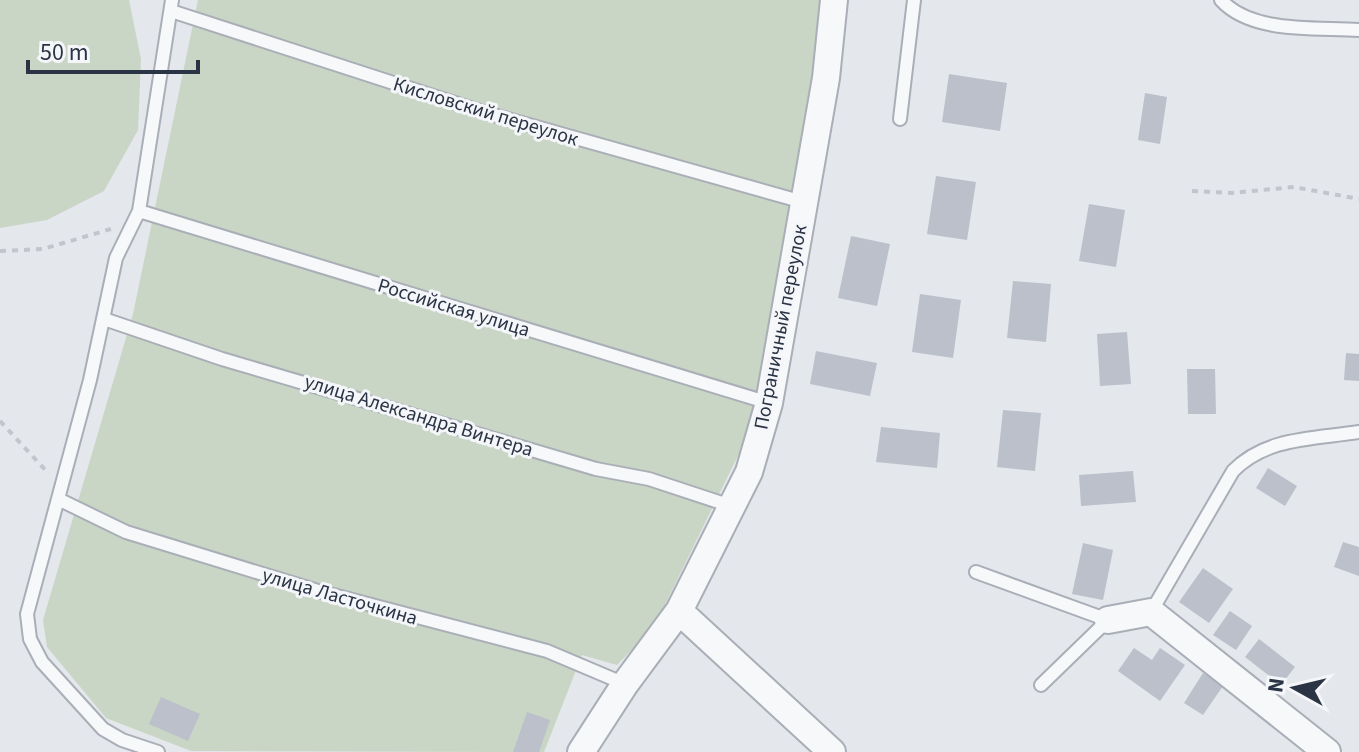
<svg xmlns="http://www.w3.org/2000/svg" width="1359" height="752" viewBox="0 0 1359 752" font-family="'Source Sans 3',sans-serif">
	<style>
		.green { fill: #c9d6c5 }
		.building { fill: #bbc0ca }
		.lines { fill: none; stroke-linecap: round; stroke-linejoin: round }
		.lane-casing { stroke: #a9aeb7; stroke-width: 16 }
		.street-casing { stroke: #a9aeb7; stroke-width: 30 }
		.path { stroke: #c2c5cb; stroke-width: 4; stroke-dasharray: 6 6; stroke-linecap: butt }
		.lane { stroke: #f7f8fa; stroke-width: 12 }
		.street { stroke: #f7f8fa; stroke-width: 26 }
		.labels { text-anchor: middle; stroke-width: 6; stroke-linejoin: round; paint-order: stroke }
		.street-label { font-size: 20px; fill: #2b3445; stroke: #f4f6f9 }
	</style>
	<rect width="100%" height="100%" fill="#e4e7ec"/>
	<path class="green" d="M0 0H129L141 59 138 130 104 191 47 220 0 228Z
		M198 0H826L755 421 654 627 617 665 582 655 544 752 191 751 106 718 47 647 43 620 133 314Z"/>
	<path class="building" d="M949 74 1007 83 1000 131 942 122Z
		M1145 93 1167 97 1160 144 1138 140Z
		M936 176 976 182 967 240 927 234Z
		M1089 204 1125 210 1116 267 1079 261Z
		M851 236 890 244 877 306 838 298Z
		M1013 281 1051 284 1046 342 1007 338Z
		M920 294 961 300 953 358 912 352Z
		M1127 332 1131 384 1100 386 1097 334Z
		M816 351 877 363 870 396 810 384Z
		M1346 353 1359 354V381L1344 380Z
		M1187 369H1215L1216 414H1188Z
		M1003 410 1041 413 1035 471 997 467Z
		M881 427 940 433 937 468 876 462Z
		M1268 468 1297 486 1285 506 1256 488Z
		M1133 471 1136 502 1081 506 1079 475Z
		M1343 542 1359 547V576L1334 567Z
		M1083 543 1113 550 1103 600 1072 594Z
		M1203 568 1233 589 1209 623 1179 602Z
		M1230 611 1252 626 1236 650 1213 635Z
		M1259 639 1295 667 1281 685 1245 657Z
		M1134 648 1152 660 1160 648 1185 665 1160 701 1118 671Z
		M1203 673 1223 686 1203 715 1184 703Z
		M161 697 200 714 188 741 149 724Z
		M527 712 550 720 539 752H513Z"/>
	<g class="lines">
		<defs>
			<path id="lane" d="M1221 0C1252 34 1316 27 1359 30
				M171 11 483 112 803 202
				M900 119 914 0
				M139 211 769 403
				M104 319 222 359 596 469 649 479 734 507
				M58 499 126 532 318 591 547 651 625 684
				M976 572 1108 620 1041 685
				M1151 612 1233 471C1266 437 1314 439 1359 432
				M158 752 122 740 103 729 42 662 30 639 27 614 90 380 116 258 139 211 172 0"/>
			<path id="street" d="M679 611 832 752
				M1108 620 1151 612 1327 752
				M581 752 625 684 679 611 749 472 769 403 826 78 834 0"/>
		</defs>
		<use href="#lane" class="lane-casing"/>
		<use href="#street" class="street-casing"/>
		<path class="path" d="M1192 191 1231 193 1294 187 1359 199
			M0 251 43 249 111 229
			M0 421 49 474"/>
		<use href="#lane" class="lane"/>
		<use href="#street" class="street"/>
	</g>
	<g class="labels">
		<g class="street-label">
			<text transform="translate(486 111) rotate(17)" y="7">Кисловский переулок</text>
			<text transform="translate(454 307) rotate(17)" y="7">Российская улица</text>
			<text transform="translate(780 327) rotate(-79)" y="7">Пограничный переулок</text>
			<text transform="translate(419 415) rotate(17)" y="7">улица Александра Винтера</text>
			<text transform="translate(340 596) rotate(16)" y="7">улица Ласточкина</text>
		</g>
	</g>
	<g transform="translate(1295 688) rotate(278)" stroke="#f4f6f9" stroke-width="6" paint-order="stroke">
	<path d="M0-6L14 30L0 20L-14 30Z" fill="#2b3445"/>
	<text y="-12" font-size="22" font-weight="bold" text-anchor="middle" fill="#2b3445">N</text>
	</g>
	<path d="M28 60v12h170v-12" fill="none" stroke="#2b3445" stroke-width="4"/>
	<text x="40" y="60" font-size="24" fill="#2b3445" stroke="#f4f6f9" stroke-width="6" paint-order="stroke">50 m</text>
</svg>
